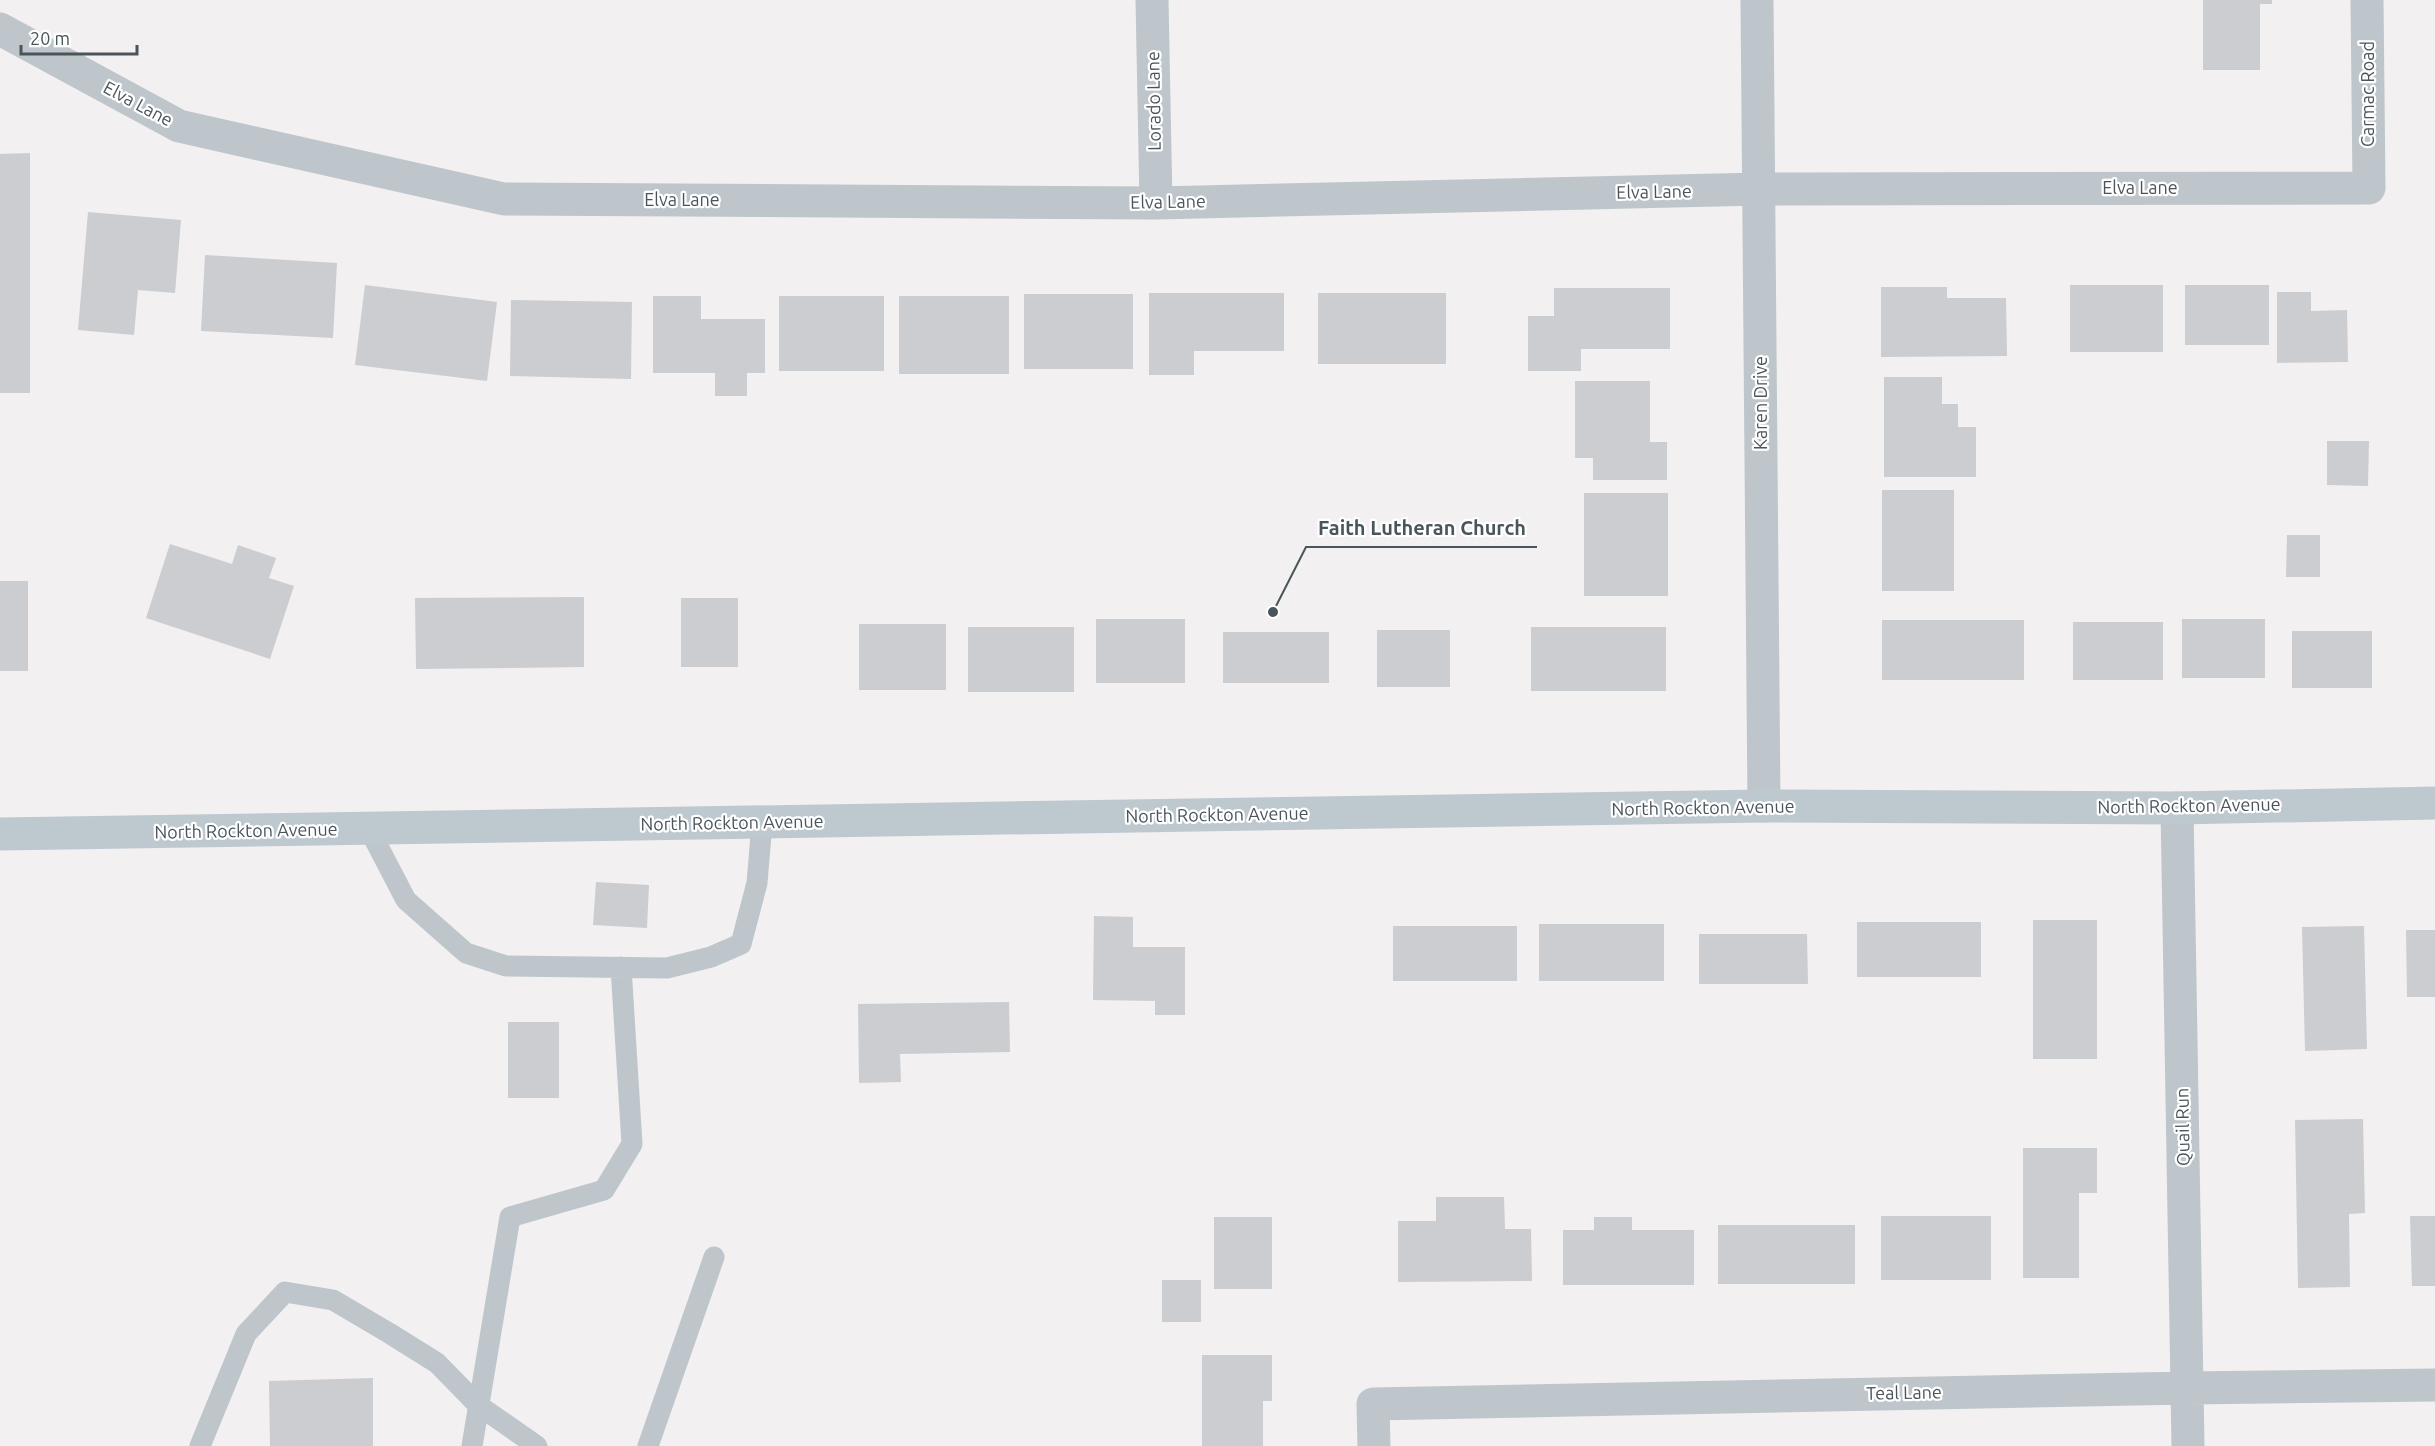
<svg xmlns="http://www.w3.org/2000/svg" width="2435" height="1446" viewBox="0 0 2435 1446" font-family="Ubuntu,sans-serif">
	<style>
		.building { fill: #cbcdd1 }
		.lines { fill: none; stroke-linecap: round; stroke-linejoin: round }
		.lane { stroke: #bec6cb; stroke-width: 21 }
		.street { stroke: #bec6cb; stroke-width: 33 }
		.secondary { stroke: #bec8cf; stroke-width: 33 }
		.labels { text-anchor: middle; stroke-width: 4.5; stroke-linejoin: round; paint-order: stroke }
		.street-label { font-size: 18px; fill: #4a555b; stroke: #fff }
		.leader { fill: none; stroke: #4a555b; stroke-width: 2 }
		.callout-dot { fill: #4a555b; stroke: #fff; stroke-width: 2 }
		.callout-label { font-size: 20px; text-anchor: middle; font-weight: bold; fill: #4a555b; stroke: #fff; stroke-width: 4.5; stroke-linejoin: round; paint-order: stroke }
	</style>
	<rect width="100%" height="100%" fill="#f2f0f1"/>
	<path class="building" d="M2203 0H2272V4H2260V70H2203Z
		M30 153V393H0V154Z
		M88 212 181 220 175 293 138 290 134 335 78 330Z
		M205 255 337 263 333 338 201 331Z
		M365 285 497 302 487 381 355 365Z
		M2070 285H2163V352H2070Z
		M2185 285H2269V345H2185Z
		M1881 287H1947V298H2006L2007 356 1881 357Z
		M1554 288H1670V349H1581V371H1528V316H1554Z
		M2277 292H2311V311L2347 310 2348 362 2277 363Z
		M1149 293H1284V351H1194V375H1149Z
		M1318 293H1446V364H1318Z
		M1024 294H1133V369H1024Z
		M653 296H701V319H765V373H747V396H715V373H653Z
		M779 296H884V371H779Z
		M899 296H1009V374H899Z
		M511 300 632 302 631 379 510 376Z
		M1884 377H1942V404H1958V427H1976V477H1884Z
		M1575 381H1650V442H1667V480H1593V458H1575Z
		M2327 441H2369L2368 486 2327 485Z
		M1882 490H1954V591H1882Z
		M1584 493H1668V596H1584Z
		M2287 535H2320V577H2286Z
		M170 544 232 564 238 545 276 558 269 578 294 586 270 659 146 618Z
		M0 581H28V671H0Z
		M584 597V667L416 669 415 598Z
		M681 598H738V667H681Z
		M1096 619H1185V683H1096Z
		M2182 619H2265V678H2182Z
		M1882 620H2024V680H1882Z
		M2073 622H2163V680H2073Z
		M859 624H946V690H859Z
		M968 627H1074V692H968Z
		M1531 627H1666V691H1531Z
		M1377 630H1450V687H1377Z
		M2292 631H2372V688H2292Z
		M1223 632H1329V683H1223Z
		M596 882 649 885 647 928 593 925Z
		M1094 916 1133 917V947H1185V1015H1155V1001L1093 1000Z
		M2033 920H2097V1059H2033Z
		M1857 922H1981V977H1857Z
		M1539 924H1664V981H1539Z
		M1393 926H1517V981H1393Z
		M2364 926 2367 1049 2305 1051 2302 927Z
		M2406 930H2435V997H2407Z
		M1699 934H1807L1808 984H1699Z
		M1009 1002 1010 1052 900 1054 901 1082 859 1083 858 1004Z
		M508 1022H559V1098H508Z
		M2363 1119 2365 1213 2349 1214 2350 1287 2298 1288 2295 1120Z
		M2023 1148H2097V1193H2079V1278H2023Z
		M1436 1197H1504L1505 1229H1531L1532 1281 1398 1282V1221H1436Z
		M1881 1216H1991V1280H1881Z
		M2410 1216H2435V1286H2412Z
		M1214 1217H1272V1289H1214Z
		M1594 1217H1632V1230H1694V1285H1563V1230H1594Z
		M1718 1225H1855V1284H1718Z
		M1162 1280H1201V1322H1162Z
		M1202 1355H1272V1401H1263V1446H1202Z
		M373 1378V1446H270L269 1381Z"/>
	<g class="lines">
		<path class="lane" d="M369 829 406 900 466 953 506 966 667 968 711 957 741 944 757 883 762 823
			M200 1446 246 1334 285 1292 333 1300 389 1333 437 1363 478 1405 537 1446
			M472 1446 510 1217 604 1190 632 1144 621 967
			M648 1446 714 1257"/>
		<path class="street" d="M1152 0 1156 203
			M1757 0 1764 806
			M0 29 179 126 504 199 1156 203 1760 189 2369 188 2367 0
			M2177 808 2188 1446
			M1374 1446 1373 1404 2188 1388 2435 1385"/>
		<path class="secondary" d="M0 834 1764 806 2177 808 2435 803"/>
	</g>
	<g class="labels">
		<g class="street-label">
			<text transform="translate(2368 94) rotate(-90)" y="6">Carmac Road</text>
			<text transform="translate(1154 101) rotate(-91)" y="6">Lorado Lane</text>
			<text transform="translate(138 104) rotate(28)" y="6">Elva Lane</text>
			<text x="2140" y="194">Elva Lane</text>
			<text transform="translate(1654 192) rotate(-1)" y="6">Elva Lane</text>
			<text x="682" y="206">Elva Lane</text>
			<text transform="translate(1168 202) rotate(-1)" y="6">Elva Lane</text>
			<text transform="translate(1761 403) rotate(-90)" y="6">Karen Drive</text>
			<text transform="translate(2189 806) rotate(-1)" y="6">North Rockton Avenue</text>
			<text transform="translate(1703 808) rotate(-1)" y="6">North Rockton Avenue</text>
			<text transform="translate(1217 815) rotate(-1)" y="6">North Rockton Avenue</text>
			<text transform="translate(732 823) rotate(-1)" y="6">North Rockton Avenue</text>
			<text transform="translate(246 831) rotate(-1)" y="6">North Rockton Avenue</text>
			<text transform="translate(2183 1127) rotate(-91)" y="6">Quail Run</text>
			<text transform="translate(1904 1393) rotate(-1)" y="6">Teal Lane</text>
		</g>
	</g>
	<path class="leader" d="M1273 612L1306 547H1537"/>
	<circle class="callout-dot" cx="1273" cy="612" r="6"/>
	<g class="callout-label">
		<text x="1422" y="535">Faith Lutheran Church</text>
	</g>
	<path d="M21 45v9h116v-9" fill="none" stroke="#4a555b" stroke-width="3"/>
	<text x="30" y="45" font-size="18" fill="#4a555b" stroke="#ffffff" stroke-width="4.5" paint-order="stroke">20 m</text>
</svg>
